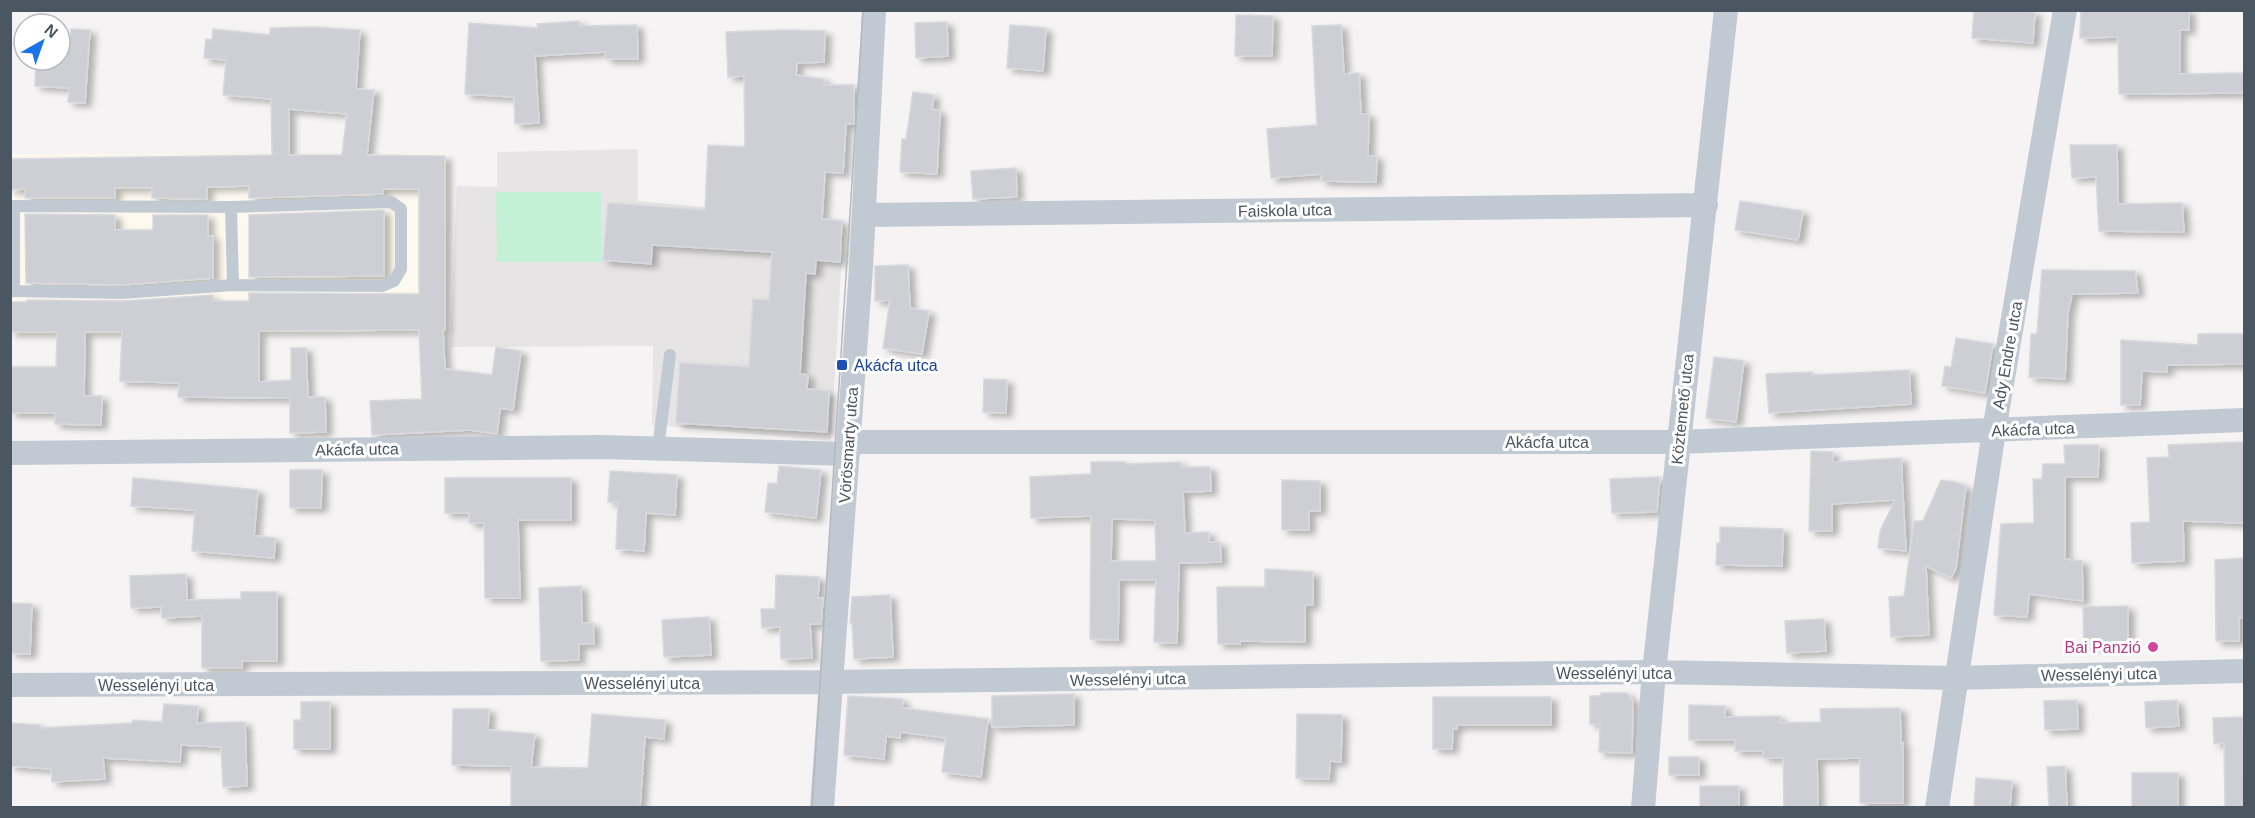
<svg xmlns="http://www.w3.org/2000/svg" width="2255" height="818" viewBox="0 0 2255 818" font-family="Helvetica,sans-serif">
	<style>
		.commercial { fill: #fdf9ef }
		.education { fill: #e6e4e5 }
		.green { fill: #c3f1d5 }
		.building { fill: #cdcfd5; stroke: #d7d9de; stroke-width: 1.5; fill-rule: evenodd; filter: url(#shadow) }
		.lines { fill: none; stroke-linecap: round; stroke-linejoin: round }
		.service { stroke: #c1cad2; stroke-width: 12 }
		.minor { stroke: #c1cad2; stroke-width: 24 }
		.tram { stroke: #b5b8bd; stroke-width: 1.5 }
		.transit-dot { fill: #1a4fb4; stroke: #fff; stroke-width: 2 }
		.hotel-dot { fill: #d1479c; stroke: #fff; stroke-width: 2 }
		.labels { text-anchor: middle; stroke-width: 6; stroke-linejoin: round; paint-order: stroke }
		.street-label { font-size: 16px; fill: #4a5661; stroke: #fff }
		.transit-label { font-size: 16px; fill: #164399; stroke: #fff; text-anchor: start }
		.hotel-label { font-size: 16px; fill: #b23c85; stroke: #fff; text-anchor: end }
	</style>
	<defs>
		<filter id="shadow"><feDropShadow dx="6" dy="4" stdDeviation="3" flood-color="#0004"/></filter>
	</defs>
	<rect width="100%" height="100%" fill="#f5f3f3"/>
	<path class="commercial" d="M449 153 446 334 11 335 10 154Z"/>
	<path class="education" d="M638 149V201L844 220 831 441 652 425 653 346 450 347 457 186 497 187V152Z"/>
	<path class="green" d="M496 192H601V262H497Z"/>
	<path class="building" d="M1974 10 2035 12 2033 43 1972 38Z
		M2081 10H2189V30H2180V74L2244 73V93L2119 94 2118 37 2080 38Z
		M1236 15 1273 16 1272 56H1235Z
		M579 21V26L637 25 638 59H606L605 52 535 56 539 123 515 124 514 97 465 94 469 23 538 28 537 24Z
		M947 22 948 56 916 58 915 23Z
		M1010 25 1046 28 1043 71 1007 68Z
		M1341 25 1344 74 1359 73 1361 114H1369L1368 156H1377L1376 182 1321 181 1322 174 1271 178 1267 129 1317 125 1312 26Z
		M313 27 360 30 356 89 374 90 367 155 445 156V330H443L445 369 492 375 496 347 521 351 513 410 500 408 497 434 470 430 372 435 370 401 422 399 419 330 259 331V382L291 380V348H306L308 397H325L326 432 290 433V398L178 397 179 383 120 381 122 332H85L84 396H102L101 425 55 424V413H10V367H56L57 332H10V302H27V300L123 301 213 295V301H249V293L419 294V189H383V194L249 198V186L207 187V199L152 198V188H115V198H25V189L10 190V159L272 155 271 99 223 95 226 60 204 58 206 39 212 40 213 29 270 35V28ZM289 109 347 114 342 155H289Z
		M71 29 90 30 85 103 68 102 69 88 35 86 36 60H60V41H70Z
		M785 30 825 31 824 62 797 63 796 75 824 79V85H854V124H846L843 173 825 172 822 219 842 221 840 262 816 260 815 274 806 273 800 374 808 375 807 389 829 391 827 432 676 423 680 363 749 367 753 299 769 300 772 252 652 245 651 264 603 260 608 203 705 210 708 145 745 147 744 76 728 77 726 32Z
		M913 92 934 95 932 109 940 111 937 174 900 172 902 139H906Z
		M2070 145H2117L2118 204 2182 203 2184 232 2099 231 2096 177 2072 178Z
		M1016 168 1017 197 973 199 971 171Z
		M1740 201 1803 211 1798 240 1735 230Z
		M384 210V276L249 277V215Z
		M25 214 115 215V230H153V215H208V236H213V278L122 285 26 283Z
		M908 265 910 308 929 311 922 354 883 348 890 300 875 301V266Z
		M2042 270 2135 271 2138 293 2072 294 2068 313 2065 379 2029 377 2031 334H2037Z
		M2198 334H2244V364L2167 365V372L2142 371 2140 405H2121V340L2198 345Z
		M1956 338 1993 344 1985 393 1942 386 1945 366 1951 367Z
		M1714 357 1744 361 1736 422 1706 418Z
		M1909 370 1911 404 1769 413 1766 374 1812 372V375Z
		M984 379 1007 380 1006 413 983 412Z
		M2244 442V523L2183 521 2184 561 2132 563 2131 523 2150 522 2147 458 2169 457 2168 445Z
		M2064 445H2099L2098 477H2065V559L2082 561 2083 601 2029 594 2027 617 1994 615 2001 524 2034 523 2033 479H2042L2043 464H2065Z
		M1811 451 1833 452V462L1901 458 1906 551 1878 548 1880 531 1895 500 1832 504V531H1809Z
		M1091 462H1125V464L1181 462V467H1210L1211 491 1183 492 1185 533 1209 532V542H1220L1221 562 1179 563 1177 643 1154 642 1156 580H1119L1118 640 1090 639 1091 516 1031 518 1030 477 1091 474ZM1112 519 1155 520 1156 561H1111Z
		M779 466 821 470 816 518 765 512 768 483 777 484Z
		M290 470H322L321 508H290Z
		M610 471 677 475 675 515 646 513 644 551 616 549 618 502H608Z
		M1660 477 1657 512 1612 513 1610 479Z
		M133 478 258 490 254 536 275 538 274 558 192 551 195 510 131 506Z
		M445 478H571V520H518L520 598H485L484 523H469V513H445Z
		M1282 480 1320 481V511H1309V530H1282Z
		M1941 480 1955 482 1966 486 1956 568 1951 578 1926 566 1929 635 1891 637 1889 597 1904 596 1914 521H1923Z
		M1720 527 1783 529 1782 566 1716 565 1717 543H1720Z
		M2244 558V618H2239V641H2216L2215 560Z
		M1265 569 1313 572V605H1305V642L1240 641V644H1218L1217 587H1265Z
		M186 574 187 600 241 599V592H277V661H242V668H202V616L162 618 161 607 131 608 130 576Z
		M776 575 819 577 818 598H823L821 624H810L812 658 781 659 780 627 762 628 761 609H775Z
		M581 586 582 623H593L594 644H579V660L541 661 539 588Z
		M890 595 893 657 854 659 852 623H850L852 597Z
		M11 603 32 604 30 654 10 653Z
		M2128 606V646H2084L2083 607Z
		M709 617 711 655 664 657 662 620Z
		M1824 619 1826 651 1787 653 1785 621Z
		M1601 693H1627L1633 701 1632 753 1599 752 1600 724H1590V696H1601Z
		M1074 694V725L992 727V696Z
		M848 696 903 699 902 708 988 719 981 777 942 772 946 738 900 732V738L886 736 884 759 844 755Z
		M1433 697H1551V725H1457V729H1453L1452 749H1433Z
		M2077 700 2078 729 2045 730 2044 701Z
		M2177 700 2179 726 2146 728 2145 702Z
		M301 702H330V749H294V720H301Z
		M164 704 198 706 197 723 245 722 247 786 223 787 221 747 181 745 180 762 103 758 105 779 52 782 51 769 10 766V723L40 725V728L132 723 133 720 162 722Z
		M1689 705 1725 706V717L1780 716V723L1821 722 1820 709 1900 708 1901 744 1903 743V803H1860V758L1817 759 1818 807H1784L1783 758H1763V751H1735V740H1689Z
		M453 709H489L488 730 535 734 531 767 588 768 592 714 665 720 664 739 645 737 640 807H511V766L452 765Z
		M1297 714 1342 715 1341 762 1330 761 1329 779 1296 778Z
		M2243 717 2244 807H2225L2224 743 2214 744 2213 718Z
		M1669 757H1699V775H1669Z
		M2065 766 2067 807H2049L2047 767Z
		M2132 773H2178V807H2132Z
		M1976 778 2012 781 2010 807H1974Z
		M1700 786H1739V807H1700Z"/>
	<g class="lines">
		<path class="service" d="M10 206 231 207 391 202 401 209V269L394 281 382 286 233 285 122 293 10 291
			M231 207 233 285
			M14 291V206
			M658 448 670 355"/>
		<path class="minor" d="M864 215 1706 205
			M849 442H1678L2244 420
			M10 453 601 447 848 454
			M10 685 820 682 1654 672 1955 678 2244 671
			M822 808 861 268 874 10
			M1643 808 1654 672 1726 10
			M1937 808 1994 431 2065 10"/>
		<path class="tram" d="M812 808 863 10"/>
	</g>
	<rect class="transit-dot" x="836" y="359" width="12" height="12" rx="3"/>
	<circle class="hotel-dot" cx="2153" cy="647" r="6"/>
	<g class="labels">
		<g class="street-label">
			<text transform="translate(1285 210) rotate(-1)" y="6">Faiskola utca</text>
			<text transform="translate(2007 355) rotate(-80)" y="6">Ady Endre utca</text>
			<text transform="translate(1682 409) rotate(-84)" y="6">Köztemető utca</text>
			<text transform="translate(2033 429) rotate(-2)" y="6">Akácfa utca</text>
			<text x="1547" y="448">Akácfa utca</text>
			<text transform="translate(848 445) rotate(-86)" y="6">Vörösmarty utca</text>
			<text transform="translate(357 449) rotate(-1)" y="6">Akácfa utca</text>
			<text x="1614" y="679">Wesselényi utca</text>
			<text transform="translate(2099 674) rotate(-1)" y="6">Wesselényi utca</text>
			<text transform="translate(1128 679) rotate(-1)" y="6">Wesselényi utca</text>
			<text x="642" y="689">Wesselényi utca</text>
			<text x="156" y="691">Wesselényi utca</text>
		</g>
		<g class="transit-label">
			<text x="854" y="371">Akácfa utca</text>
		</g>
		<g class="hotel-label">
			<text x="2141" y="653">Bai Panzió</text>
		</g>
	</g>
	<rect width="2255" height="818" fill="none" stroke="#4a5661" stroke-width="24"/>
	<g transform="translate(42 42) rotate(40)"><circle r="28" fill="#ffffff" stroke="#b7bbc0" stroke-width="1.5"/>
	<path d="M0-4.5L10 22L0 15L-10 22Z" fill="#1a73e8"/>
	<text y="-9" font-size="16" font-weight="bold" text-anchor="middle" fill="#4a5661">N</text>
	</g>
</svg>
